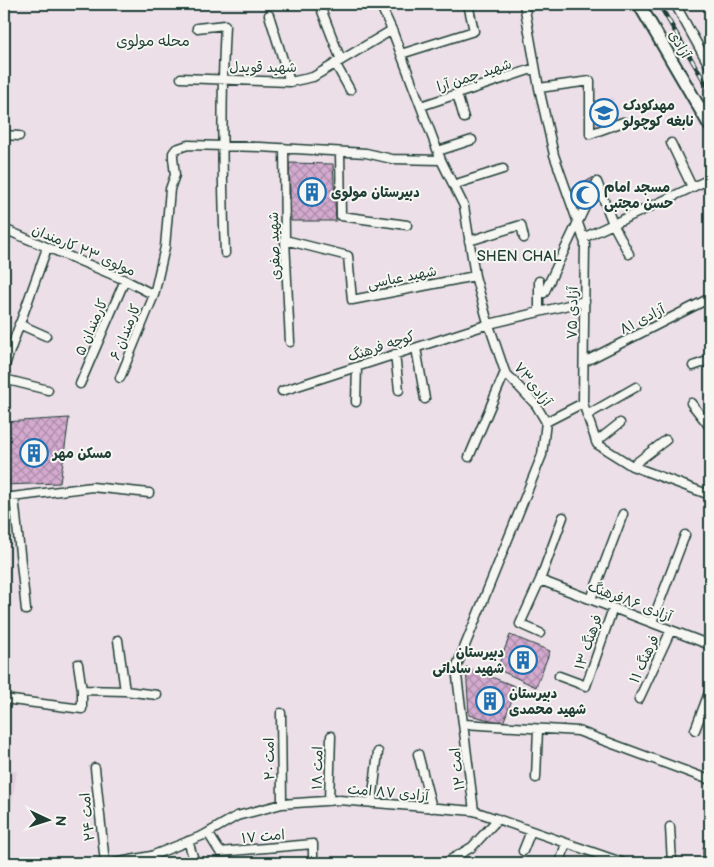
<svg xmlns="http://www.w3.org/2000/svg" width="714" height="867" viewBox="0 0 714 867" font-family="'Balsamiq Sans','Playpen Sans Arabic',sans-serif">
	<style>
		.built { fill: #e5cfe0 }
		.building { fill: url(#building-cross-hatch); stroke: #1f3d34 }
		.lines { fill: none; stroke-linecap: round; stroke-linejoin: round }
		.street-casing { stroke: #1f3d34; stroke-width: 11 }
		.secondary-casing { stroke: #1f3d34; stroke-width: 15 }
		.street { stroke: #f6f6f2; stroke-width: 8 }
		.secondary { stroke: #f6f6f2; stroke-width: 11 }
		.rail-casing { stroke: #1f3d34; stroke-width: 4.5 }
		.rail { stroke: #f6f6f2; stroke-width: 2.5; stroke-dasharray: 8; stroke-linecap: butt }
		.labels { text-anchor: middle; stroke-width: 4; stroke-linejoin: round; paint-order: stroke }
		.street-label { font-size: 14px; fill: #1f3d34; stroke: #f6f6f2 }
		.poi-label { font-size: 14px; font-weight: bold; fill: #1f3d34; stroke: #f6f6f2; text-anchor: start }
		.neighbourhood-label { font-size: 15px; fill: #1f3d34; stroke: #f6f6f2 }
	</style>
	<defs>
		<pattern id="building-cross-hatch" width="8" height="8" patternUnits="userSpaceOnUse" patternTransform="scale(1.25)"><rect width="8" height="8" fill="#d4aacf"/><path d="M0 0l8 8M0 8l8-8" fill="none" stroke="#ab8ca9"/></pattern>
	</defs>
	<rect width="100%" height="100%" fill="#ecdfe8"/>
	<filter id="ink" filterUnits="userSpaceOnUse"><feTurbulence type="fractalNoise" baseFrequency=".02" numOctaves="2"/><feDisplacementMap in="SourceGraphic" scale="10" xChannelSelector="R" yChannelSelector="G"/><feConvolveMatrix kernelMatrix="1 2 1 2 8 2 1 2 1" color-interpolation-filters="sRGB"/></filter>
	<g filter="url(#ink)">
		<path class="built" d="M613 97 616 118 593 131V109Z
			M17 771 8 830H4V772Z"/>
		<path class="building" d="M289 163 333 164 336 221H291Z
			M594 177 598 200 579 212 571 190Z
			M69 418 60 483 4 485V422Z
			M510 635 550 651 536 687 497 669Z
			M466 667 517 687 503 723 469 715Z"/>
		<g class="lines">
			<defs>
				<path id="street" d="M380 4 392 30 441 160 464 206 475 276 487 319 505 372 536 405 546 422 542 455 456 668 474 811
					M524 4 539 88 554 155 585 243 583 403 597 444 632 466 710 495
					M675 4 710 67
					M320 6 341 60
					M269 15 290 82
					M197 28 225 25C221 101 222 177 225 253
					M401 54 474 31 468 4
					M335 63 350 90
					M181 78 290 82 313 77 392 30
					M539 88 590 81V134L623 122
					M457 94 464 118
					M421 106 535 68
					M4 135 19 136
					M671 143 692 187
					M284 148 285 240 290 342
					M438 151 472 140
					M340 152 341 216 407 225
					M453 185 503 169
					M4 229 125 280 154 295
					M583 238 710 179
					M285 240 348 256 352 300 475 276
					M469 241 521 225 524 238
					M539 281V312
					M544 293 597 182 613 224 629 254
					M19 324 46 336
					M416 348 425 399
					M395 354 399 390
					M584 362 710 298
					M693 366 710 360
					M4 368 47 248
					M120 378 154 295 165 247 170 189 175 175 173 158V153L176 149 188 145 260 147 366 153 392 159 441 160
					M4 379 48 390
					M80 384 125 280
					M282 391 489 324 585 301
					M356 402 357 367
					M691 403 710 427
					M587 415 636 387
					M546 422 583 403
					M596 442 620 423
					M469 457 505 372
					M632 466 666 440
					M14 497 26 610
					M4 498 92 487 149 493
					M540 580 710 645
					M591 599 623 514
					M652 622 685 535
					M540 633 520 624 540 580 563 517
					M78 664 82 690
					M559 676 586 686 613 608
					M125 691 157 695
					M4 699 82 709V690L125 691 118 640
					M639 699 671 630
					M281 713 282 804
					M464 724 578 731 710 780
					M695 730 710 690
					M418 754 432 808
					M95 768 105 863
					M536 778 538 729
					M329 801 331 736
					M372 803 378 752
					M670 827 672 863
					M208 833 220 852 313 844V863
					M188 841 195 863
					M523 851 531 831
					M115 863 151 856 204 835 237 816 282 804 339 800 474 811 624 863
					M445 863 472 847 498 819
					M560 863 566 843
					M708 863V850"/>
				<path id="secondary" d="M639 4 710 126"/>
			</defs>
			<use href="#street" class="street-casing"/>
			<use href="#secondary" class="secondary-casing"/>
			<use href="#street" class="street"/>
			<use href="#secondary" class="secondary"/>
			<defs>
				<path id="rail" d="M659 4 710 91"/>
			</defs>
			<use href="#rail" class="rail-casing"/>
			<use href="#rail" class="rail"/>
		</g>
	</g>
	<defs>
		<symbol id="school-ring" viewBox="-11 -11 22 22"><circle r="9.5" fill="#f6f6f2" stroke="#1f6fb2" stroke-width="1.5"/><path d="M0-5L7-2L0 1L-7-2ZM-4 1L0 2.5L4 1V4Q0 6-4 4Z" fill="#1f6fb2"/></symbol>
		<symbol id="building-ring" viewBox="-11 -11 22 22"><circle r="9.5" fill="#f6f6f2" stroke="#1f6fb2" stroke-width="1.5"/><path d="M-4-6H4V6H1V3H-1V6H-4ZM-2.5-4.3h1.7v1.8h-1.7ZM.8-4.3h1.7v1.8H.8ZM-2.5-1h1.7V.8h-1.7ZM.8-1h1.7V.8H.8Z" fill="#1f6fb2"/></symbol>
		<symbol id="mosque-ring" viewBox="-11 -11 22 22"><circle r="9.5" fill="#f6f6f2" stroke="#1f6fb2" stroke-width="1.5"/><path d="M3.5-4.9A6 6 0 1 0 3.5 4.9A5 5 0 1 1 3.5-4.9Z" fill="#1f6fb2"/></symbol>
	</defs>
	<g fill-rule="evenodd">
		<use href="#school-ring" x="588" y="97" width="32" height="32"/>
		<use href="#building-ring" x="296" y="176" width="32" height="32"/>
		<use href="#mosque-ring" x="569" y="179" width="32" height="32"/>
		<use href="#building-ring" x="18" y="437" width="32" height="32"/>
		<use href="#building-ring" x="507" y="644" width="32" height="32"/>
		<use href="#building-ring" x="474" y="685" width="32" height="32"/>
	</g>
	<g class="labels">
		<g class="street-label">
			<text transform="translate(680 44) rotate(60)" y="5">آزادی</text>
			<text x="263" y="72">شهید قویدل</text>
			<text transform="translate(474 75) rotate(-18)" y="5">شهید چمن آرا</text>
			<text transform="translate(274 246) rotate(-92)" y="5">شهید صفری</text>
			<text transform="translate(84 250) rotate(23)" y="5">مولوی ۲۳ کارمندان</text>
			<text transform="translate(402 277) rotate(-11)" y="5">شهید عباسی</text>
			<text transform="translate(572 313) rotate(-89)" y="5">آزادی ۷۵</text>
			<text transform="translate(642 319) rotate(-27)" y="5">آزادی ۸۱</text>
			<text transform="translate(91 327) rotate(-66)" y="5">کارمندان ۵</text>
			<text transform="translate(125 332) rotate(-68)" y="5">کارمندان ۶</text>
			<text transform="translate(381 346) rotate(-18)" y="5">کوچه فرهنگ</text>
			<text transform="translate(533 384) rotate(52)" y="5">آزادی۷۳</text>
			<text transform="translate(630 601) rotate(21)" y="5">آزادی ۸۶فرهنگ</text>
			<text transform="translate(588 642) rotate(-71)" y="5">فرهنگ ۱۳</text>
			<text transform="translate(644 659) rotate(-65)" y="5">فرهنگ ۱۱</text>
			<text transform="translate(269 759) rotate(-91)" y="5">امت ۲۰</text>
			<text transform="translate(317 768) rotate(-89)" y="5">امت ۱۸</text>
			<text transform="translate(457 769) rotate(-97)" y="5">امت ۱۲</text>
			<text transform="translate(388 792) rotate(5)" y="5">آزادی ۸۷ امت</text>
			<text transform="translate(87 817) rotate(-96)" y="5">امت ۲۴</text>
			<text transform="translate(263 836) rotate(-5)" y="5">امت ۱۷</text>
		</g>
		<g class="poi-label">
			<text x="623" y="110">مهدکودک<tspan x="623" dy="16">نابغه کوچولو</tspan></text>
			<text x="604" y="192">مسجد امام<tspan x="604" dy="16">حسن مجتبی</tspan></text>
			<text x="331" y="197">دبیرستان مولوی</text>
			<text x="53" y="458">مسکن مهر</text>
			<text x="504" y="657" text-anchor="end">دبیرستان<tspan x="504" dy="16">شهید ساداتی</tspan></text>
			<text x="509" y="698">دبیرستان<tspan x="509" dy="16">شهید محمدی</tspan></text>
		</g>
		<g class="neighbourhood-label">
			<text x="153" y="46">محله مولوی</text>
			<text x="519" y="261">SHEN CHAL</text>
		</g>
	</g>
	<rect width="714" height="867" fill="none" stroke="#f6f6f2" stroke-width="20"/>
	<rect x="10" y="10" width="694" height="847" fill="none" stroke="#1f3d34" stroke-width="2" filter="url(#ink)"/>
	<g transform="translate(48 820) rotate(94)" stroke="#f6f6f2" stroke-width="4" paint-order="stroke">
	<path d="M0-4L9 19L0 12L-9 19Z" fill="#1f3d34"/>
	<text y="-8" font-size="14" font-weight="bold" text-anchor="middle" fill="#1f3d34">N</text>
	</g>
</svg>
